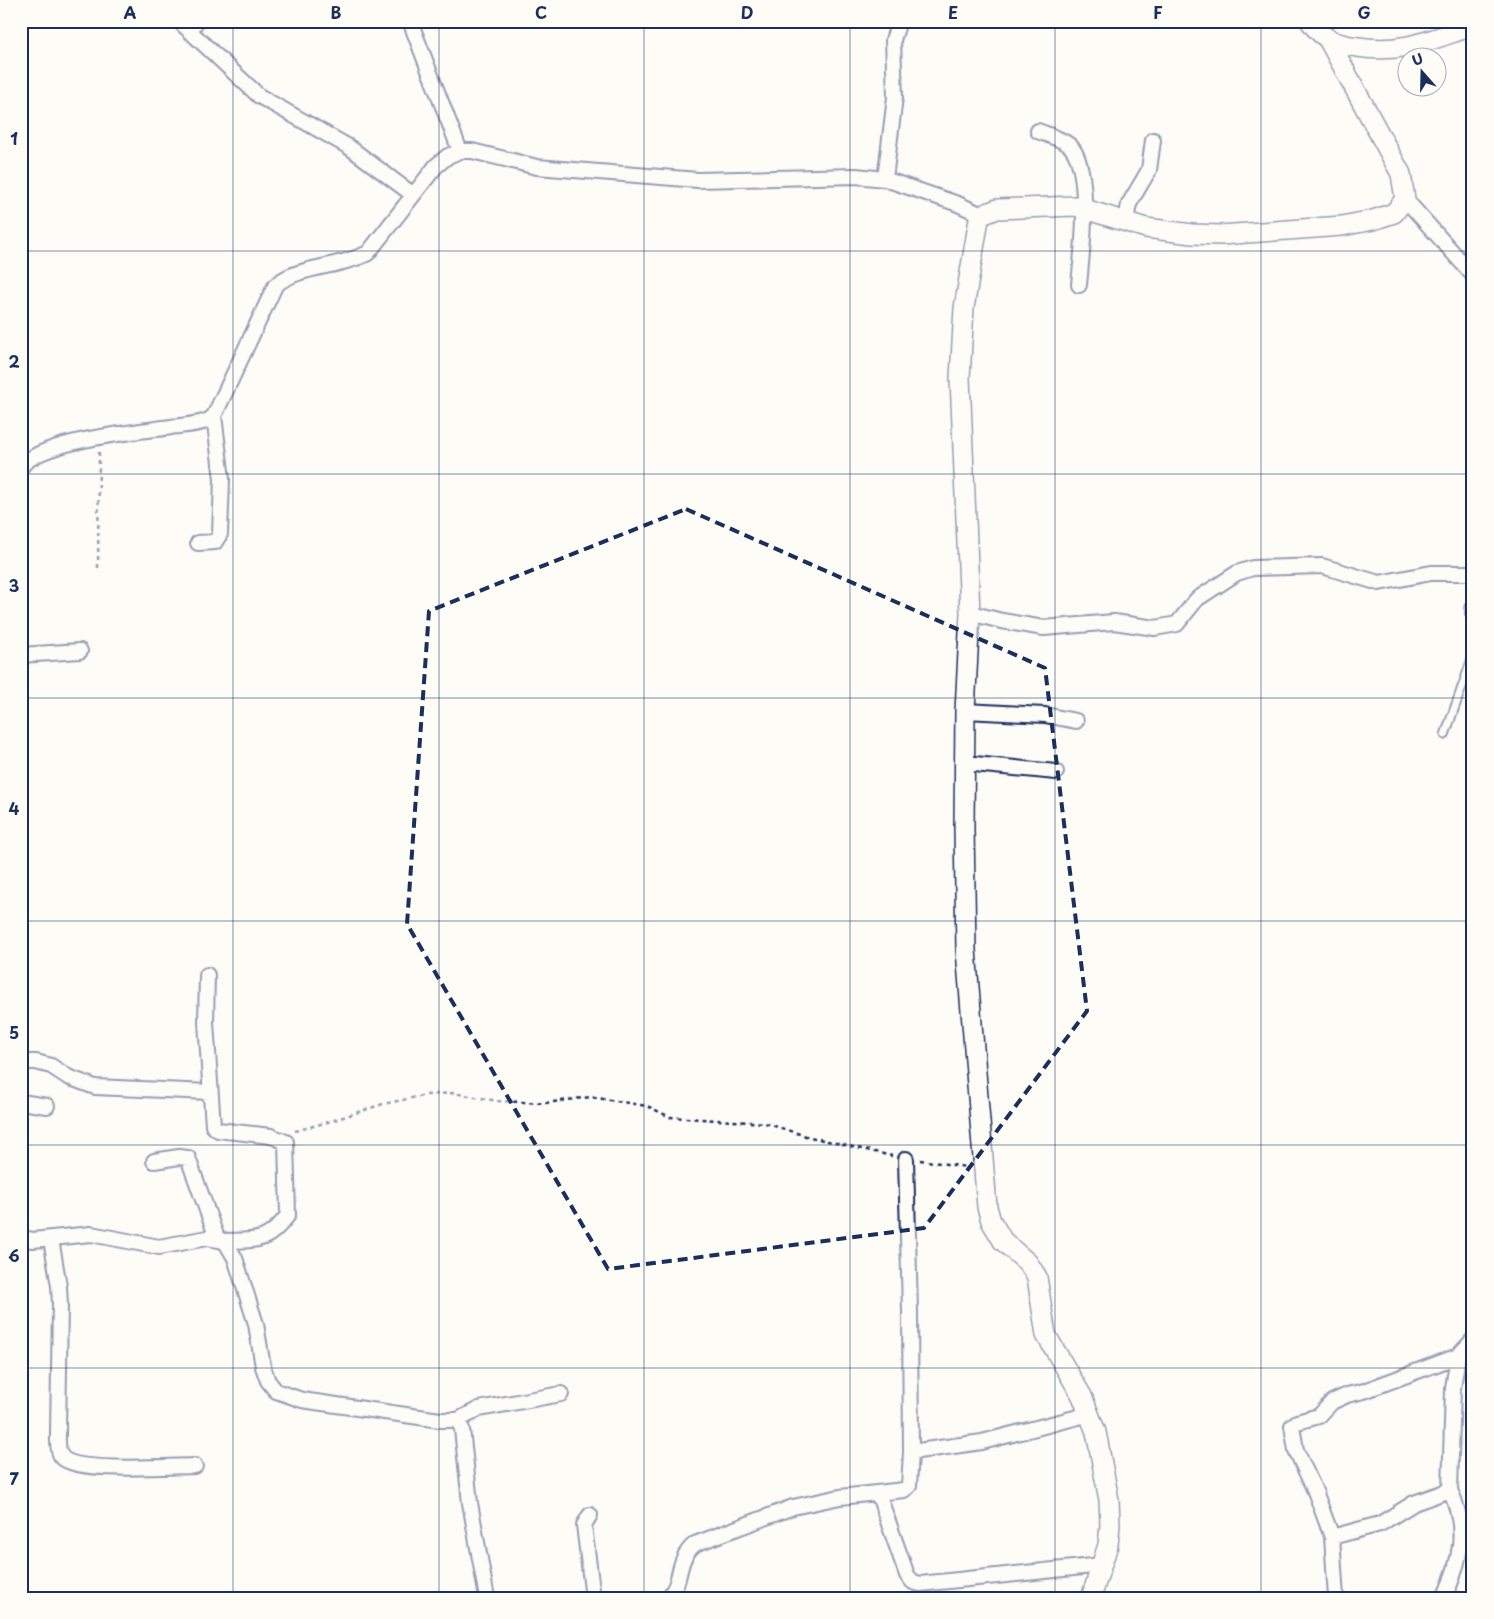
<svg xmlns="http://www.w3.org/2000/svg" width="1494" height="1619" viewBox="0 0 1494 1619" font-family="'Playpen Sans',sans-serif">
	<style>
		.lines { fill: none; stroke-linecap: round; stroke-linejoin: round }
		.lane-casing { stroke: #1b2f5e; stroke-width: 11 }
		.street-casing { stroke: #1b2f5e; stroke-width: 18 }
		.secondary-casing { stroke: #1b2f5e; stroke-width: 22 }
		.path { stroke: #1b2f5e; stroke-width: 2.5; stroke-dasharray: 4 4; stroke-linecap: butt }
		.lane { stroke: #fdfcf7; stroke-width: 7 }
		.street { stroke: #fdfcf7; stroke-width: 14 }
		.secondary { stroke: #fdfcf7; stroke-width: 19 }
		.marked { fill: none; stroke: #1b2f5e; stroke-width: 4; stroke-dasharray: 10 6; stroke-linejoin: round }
		.grid { fill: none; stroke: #1b2f5e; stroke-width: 1; stroke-opacity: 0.55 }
		.neatline { fill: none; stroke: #1b2f5e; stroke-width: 2 }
		.grid-label { font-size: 16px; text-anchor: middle; font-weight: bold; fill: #1b2f5e }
	</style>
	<rect width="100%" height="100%" fill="#fdfcf7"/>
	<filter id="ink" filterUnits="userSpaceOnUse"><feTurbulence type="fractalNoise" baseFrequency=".02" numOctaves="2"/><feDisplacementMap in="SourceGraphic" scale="10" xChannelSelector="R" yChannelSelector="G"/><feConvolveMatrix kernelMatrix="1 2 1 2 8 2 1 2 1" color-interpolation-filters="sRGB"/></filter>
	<g filter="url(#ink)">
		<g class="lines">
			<defs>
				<path id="lane" d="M1445 735 1473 656"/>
				<path id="street" d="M179 21 259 96 349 147 412 194
					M410 21 460 151
					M189 31 197 21
					M1038 131C1047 135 1066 140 1072 148 1092 175 1082 252 1079 285
					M885 179 895 97 893 40 899 21
					M1405 199 1473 275
					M1126 221 1129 204 1149 170 1153 140
					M21 467C41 440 137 432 171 427 184 425 198 425 209 420L214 416 275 286C295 266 340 268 368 253L436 166 448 156 460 151H472L537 167 698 180 856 176 885 179 958 204 982 215
					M198 543 215 542 220 534 222 479 214 416
					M1473 608V613
					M970 613 1002 621 1044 628 1114 622 1155 628 1177 624 1197 599 1237 573 1253 568 1322 566 1379 583 1431 573H1473
					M21 655 80 651
					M965 711 1045 715 1076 721
					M964 763 1056 772
					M207 975 206 1022 213 1126 218 1130 271 1136 286 1142 288 1215C267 1243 258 1240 225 1241
					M21 1062H36L51 1066 68 1077 95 1087 209 1092
					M21 1102 47 1106
					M906 1159 910 1312 911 1452
					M154 1161 179 1157 188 1158 217 1238
					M21 1238 33 1240 91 1234 159 1247 207 1238 225 1241 235 1258 256 1324 263 1367 268 1381 276 1391 302 1400 440 1420H458L462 1429 470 1503 487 1598
					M51 1239 59 1286 60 1305 58 1433C58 1440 57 1449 61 1456 73 1474 173 1466 195 1466
					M458 1420 479 1409 561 1394
					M878 1493 907 1575 913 1582 920 1584 1102 1565
					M590 1515 584 1525 593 1598
					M1332 1537 1380 1524 1414 1503 1450 1490 1453 1388 1458 1356
					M667 1598C684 1584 674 1561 695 1544L793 1507 840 1497 904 1490 909 1486 911 1452 982 1442 1090 1414
					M1336 1598 1332 1537 1315 1491 1296 1450 1292 1426 1297 1422 1319 1416 1332 1402 1347 1395 1364 1391 1458 1356 1473 1340
					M1444 1598C1461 1561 1468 1528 1450 1490"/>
				<path id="secondary" d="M1310 21C1323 40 1336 44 1358 47 1403 54 1431 39 1473 26
					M1091 1598 1108 1545 1110 1525 1109 1500 1096 1432 1082 1396 1046 1335 1037 1277 1028 1263 1003 1241 991 1221 987 1207 966 950 964 827 965 711 970 613 960 378 964 308 979 219 982 215 997 209 1075 206 1146 228 1192 234 1221 235 1342 226 1373 220 1394 213 1405 199 1401 174 1329 41"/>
			</defs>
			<use href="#lane" class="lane-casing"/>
			<use href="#street" class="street-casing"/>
			<use href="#secondary" class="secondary-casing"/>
			<path class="path" d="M98 568 99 452
				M295 1131 328 1122 383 1104 426 1095 453 1093 498 1101 545 1103 591 1097 647 1106 670 1117 765 1123 806 1136 892 1156
				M920 1160 966 1167"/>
			<use href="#lane" class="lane"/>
			<use href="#street" class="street"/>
			<use href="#secondary" class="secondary"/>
		</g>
	</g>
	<path d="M0 0H1494V1619H0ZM686 509 1045 668 1087 1011 924 1228 608 1269 407 924 429 611Z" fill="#fdfcf7" fill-opacity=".55" fill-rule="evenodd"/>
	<path class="marked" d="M686 509 1045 668 1087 1011 924 1228 608 1269 407 924 429 611Z"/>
	<path class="grid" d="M233 21V1598M439 21V1598M644 21V1598M850 21V1598M1055 21V1598M1261 21V1598M21 251H1473M21 474H1473M21 698H1473M21 921H1473M21 1145H1473M21 1368H1473"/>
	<rect width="1494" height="1619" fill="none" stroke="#fdfcf7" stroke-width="55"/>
	<g transform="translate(1422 72) rotate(340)"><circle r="24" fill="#fdfcf7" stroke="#a3aaba"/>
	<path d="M0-4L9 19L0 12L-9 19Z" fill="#1b2f5e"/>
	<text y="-8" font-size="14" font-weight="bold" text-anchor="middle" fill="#1b2f5e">U</text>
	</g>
	<rect x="28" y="28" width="1438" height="1564" class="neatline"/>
	<g class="grid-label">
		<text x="130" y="19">A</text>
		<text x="336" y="19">B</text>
		<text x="541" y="19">C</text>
		<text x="747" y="19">D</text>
		<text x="953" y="19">E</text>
		<text x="1158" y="19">F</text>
		<text x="1364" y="19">G</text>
		<text x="14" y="145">1</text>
		<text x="14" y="368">2</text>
		<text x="14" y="592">3</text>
		<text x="14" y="815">4</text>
		<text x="14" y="1039">5</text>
		<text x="14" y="1262">6</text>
		<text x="14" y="1485">7</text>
	</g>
</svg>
